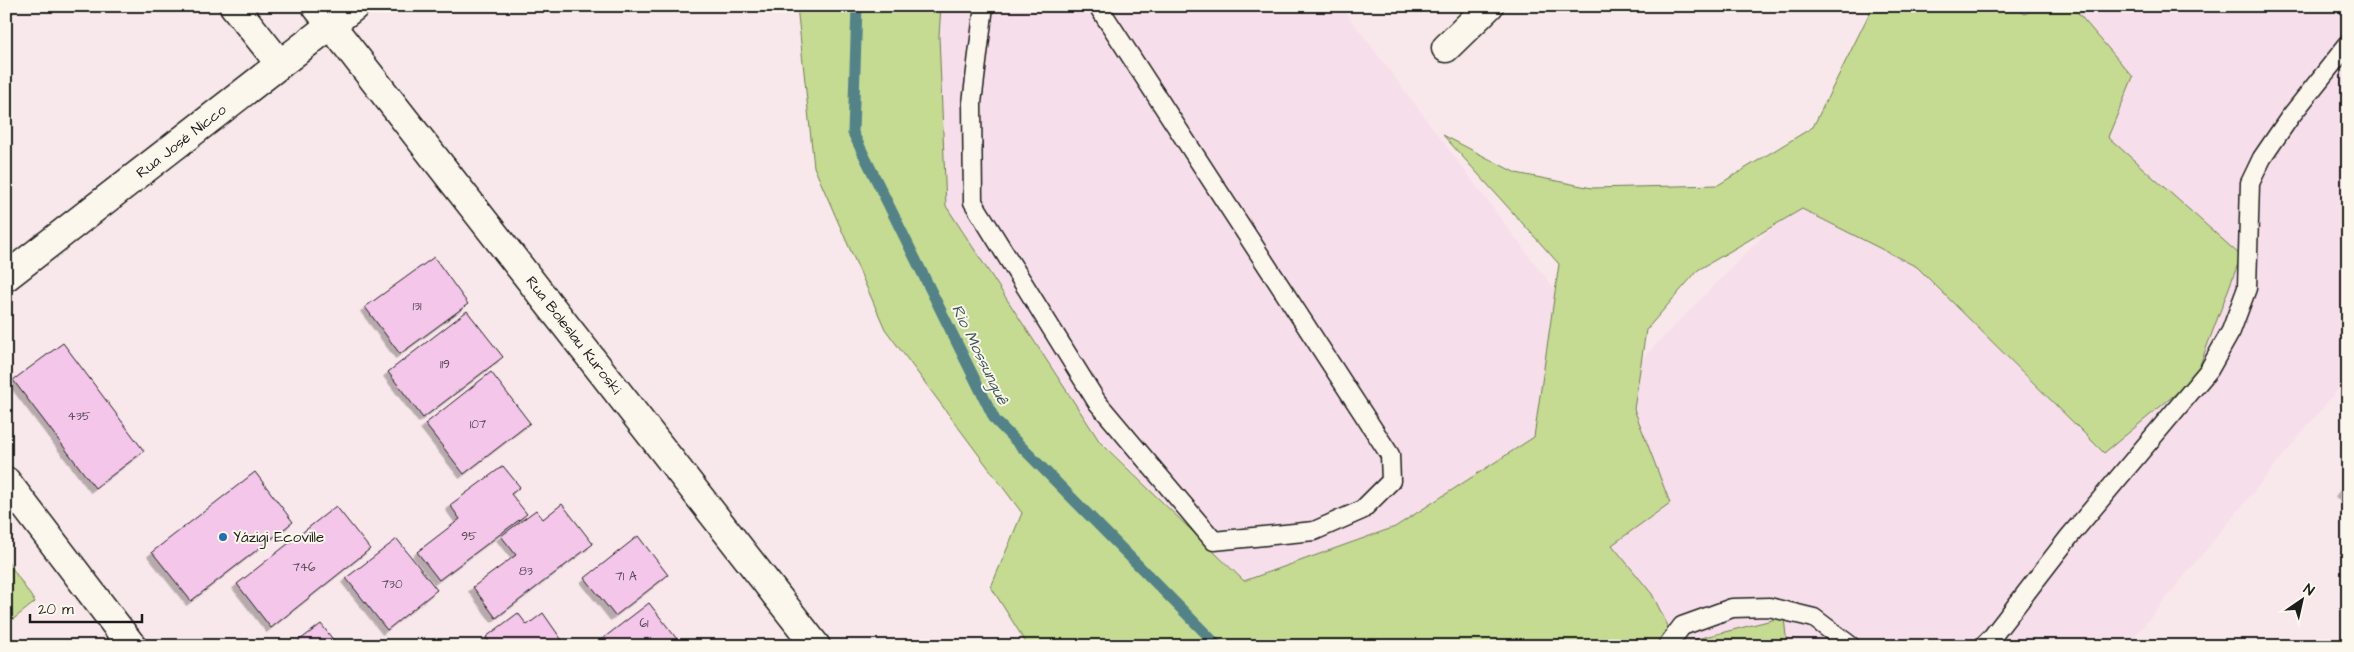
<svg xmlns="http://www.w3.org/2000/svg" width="2354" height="652" viewBox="0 0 2354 652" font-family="'Architects Daughter',sans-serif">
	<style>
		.built { fill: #f7deeb }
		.green { fill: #c4db91; stroke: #707c56 }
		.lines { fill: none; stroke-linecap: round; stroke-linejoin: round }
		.stream { stroke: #528388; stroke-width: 11 }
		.building { fill: #f3c6ea; stroke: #1c1c1c; filter: url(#shadow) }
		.lane-casing { stroke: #1c1c1c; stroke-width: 21 }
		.street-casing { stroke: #1c1c1c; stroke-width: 31 }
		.secondary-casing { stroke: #1c1c1c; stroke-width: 31 }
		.lane { stroke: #fbf7ec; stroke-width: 18 }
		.street { stroke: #fbf7ec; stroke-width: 28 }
		.secondary { stroke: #fbf7ec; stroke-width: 28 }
		.poi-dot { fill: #1f6fb2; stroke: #fbf7ec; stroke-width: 2 }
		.labels { text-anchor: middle; stroke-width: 4; stroke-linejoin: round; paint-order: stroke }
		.number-label { font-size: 12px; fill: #524650 }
		.street-label { font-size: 15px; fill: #1c1c1c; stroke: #fbf7ec }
		.poi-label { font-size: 15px; fill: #1c1c1c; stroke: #fbf7ec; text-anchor: start }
		.water-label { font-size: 16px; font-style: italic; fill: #3c585b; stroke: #fbf7ec }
	</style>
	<defs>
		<filter id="shadow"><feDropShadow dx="-4.5" dy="4.5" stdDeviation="0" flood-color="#0004"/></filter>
	</defs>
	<rect width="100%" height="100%" fill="#f9e8eb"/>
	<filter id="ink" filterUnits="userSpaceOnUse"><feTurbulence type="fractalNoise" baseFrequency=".02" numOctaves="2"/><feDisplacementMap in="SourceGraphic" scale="10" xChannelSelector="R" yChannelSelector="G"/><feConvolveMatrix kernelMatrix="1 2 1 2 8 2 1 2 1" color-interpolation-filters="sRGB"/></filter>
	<g filter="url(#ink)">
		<path class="built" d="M941 6H1341L1588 334 1534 437 1395 527 1244 581 1096 435 946 206 939 36Z
			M1990 6H2348V377L2127 646H1358Z"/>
		<path class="green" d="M797 6H941L939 36 946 206 1100 442 1244 581 1395 527 1534 437 1559 264 1443 135 1516 173 1592 188 1718 185 1813 127 1873 6H2013L2025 14 2038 6H2072L2133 77 2108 137 2241 256 2195 378 2104 453 1917 267 1802 209 1698 270 1646 330 1634 409 1670 503 1612 545 1652 594 1677 644 1784 617 1787 646H1028L991 587 1022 513 885 329 814 167Z
			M6 559 35 602 6 625Z"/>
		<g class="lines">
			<path class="stream" d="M857 6 853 133 995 420 1218 646"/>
		</g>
		<path class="building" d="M434 257 468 304 400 354 365 307Z
			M467 311 503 357 423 418 388 372Z
			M63 343 144 451 95 488 13 380Z
			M491 372 530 423 464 474 425 424Z
			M503 466 520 487 511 494 527 514 439 580 417 552 460 519 450 505Z
			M255 472 293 522 191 601 152 552Z
			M2348 482V498L2340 492Z
			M562 504 593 544 496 618 473 587 516 555 501 536 536 510 543 519Z
			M336 506 370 549 271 628 237 584Z
			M638 536 668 575 615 616 585 578Z
			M397 539 437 590 387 630 346 578Z
			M649 603 680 643 676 646H593Z
			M518 613 527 625 543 613 566 646H492L486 637Z
			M321 624 338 646H292Z"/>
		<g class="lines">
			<defs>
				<path id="lane" d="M984 6 972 103 973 202 1097 402 1214 541 1314 531 1362 510 1391 481 1390 455 1098 6
					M1667 646 1682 626 1732 608 1769 607 1814 618 1851 646
					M1983 646 1992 637 2069 537 2209 370 2231 331 2247 288 2250 183 2262 158 2290 117 2348 44"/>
				<path id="street" d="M234 6 280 64
					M316 6 816 646
					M1446 48 1489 6
					M6 481 132 646"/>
				<path id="secondary" d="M6 277 355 6"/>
			</defs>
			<use href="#lane" class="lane-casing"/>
			<use href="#street" class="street-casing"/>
			<use href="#secondary" class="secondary-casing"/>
			<use href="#lane" class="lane"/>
			<use href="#street" class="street"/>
			<use href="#secondary" class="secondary"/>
		</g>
	</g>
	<circle class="poi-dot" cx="223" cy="537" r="5"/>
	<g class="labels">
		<g class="number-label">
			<text x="417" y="310">131</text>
			<text x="445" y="368">119</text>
			<text x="79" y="420">435</text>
			<text x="478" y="428">107</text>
			<text x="469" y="540">95</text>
			<text x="304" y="571">746</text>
			<text x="526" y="575">83</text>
			<text x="626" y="580">71 A</text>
			<text x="392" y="588">730</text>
			<text x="644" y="627">61</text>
		</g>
		<g class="street-label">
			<text transform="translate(181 141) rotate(-38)" y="5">Rua José Nicco</text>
			<text transform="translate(574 335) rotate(52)" y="5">Rua Boleslau Kuroski</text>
		</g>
		<g class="poi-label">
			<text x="233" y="542">Yázigi Ecoville</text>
		</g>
		<g class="water-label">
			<text transform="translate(981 354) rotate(64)" y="6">Rio Mossunguê</text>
		</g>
	</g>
	<rect width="2354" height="652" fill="none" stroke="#fbf7ec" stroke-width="25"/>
	<rect x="12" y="12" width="2329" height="627" fill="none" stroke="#1c1c1c" stroke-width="2" filter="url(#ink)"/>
	<g transform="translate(2302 600) rotate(34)" stroke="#fbf7ec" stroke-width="4" paint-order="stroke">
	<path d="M0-4L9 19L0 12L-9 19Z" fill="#1c1c1c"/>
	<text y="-8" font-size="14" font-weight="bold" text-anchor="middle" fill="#1c1c1c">N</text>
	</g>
	<path d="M30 614v8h112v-8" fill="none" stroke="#1c1c1c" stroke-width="2.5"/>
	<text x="38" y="614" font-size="15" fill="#1c1c1c" stroke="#fbf7ec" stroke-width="4" paint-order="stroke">20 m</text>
</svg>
